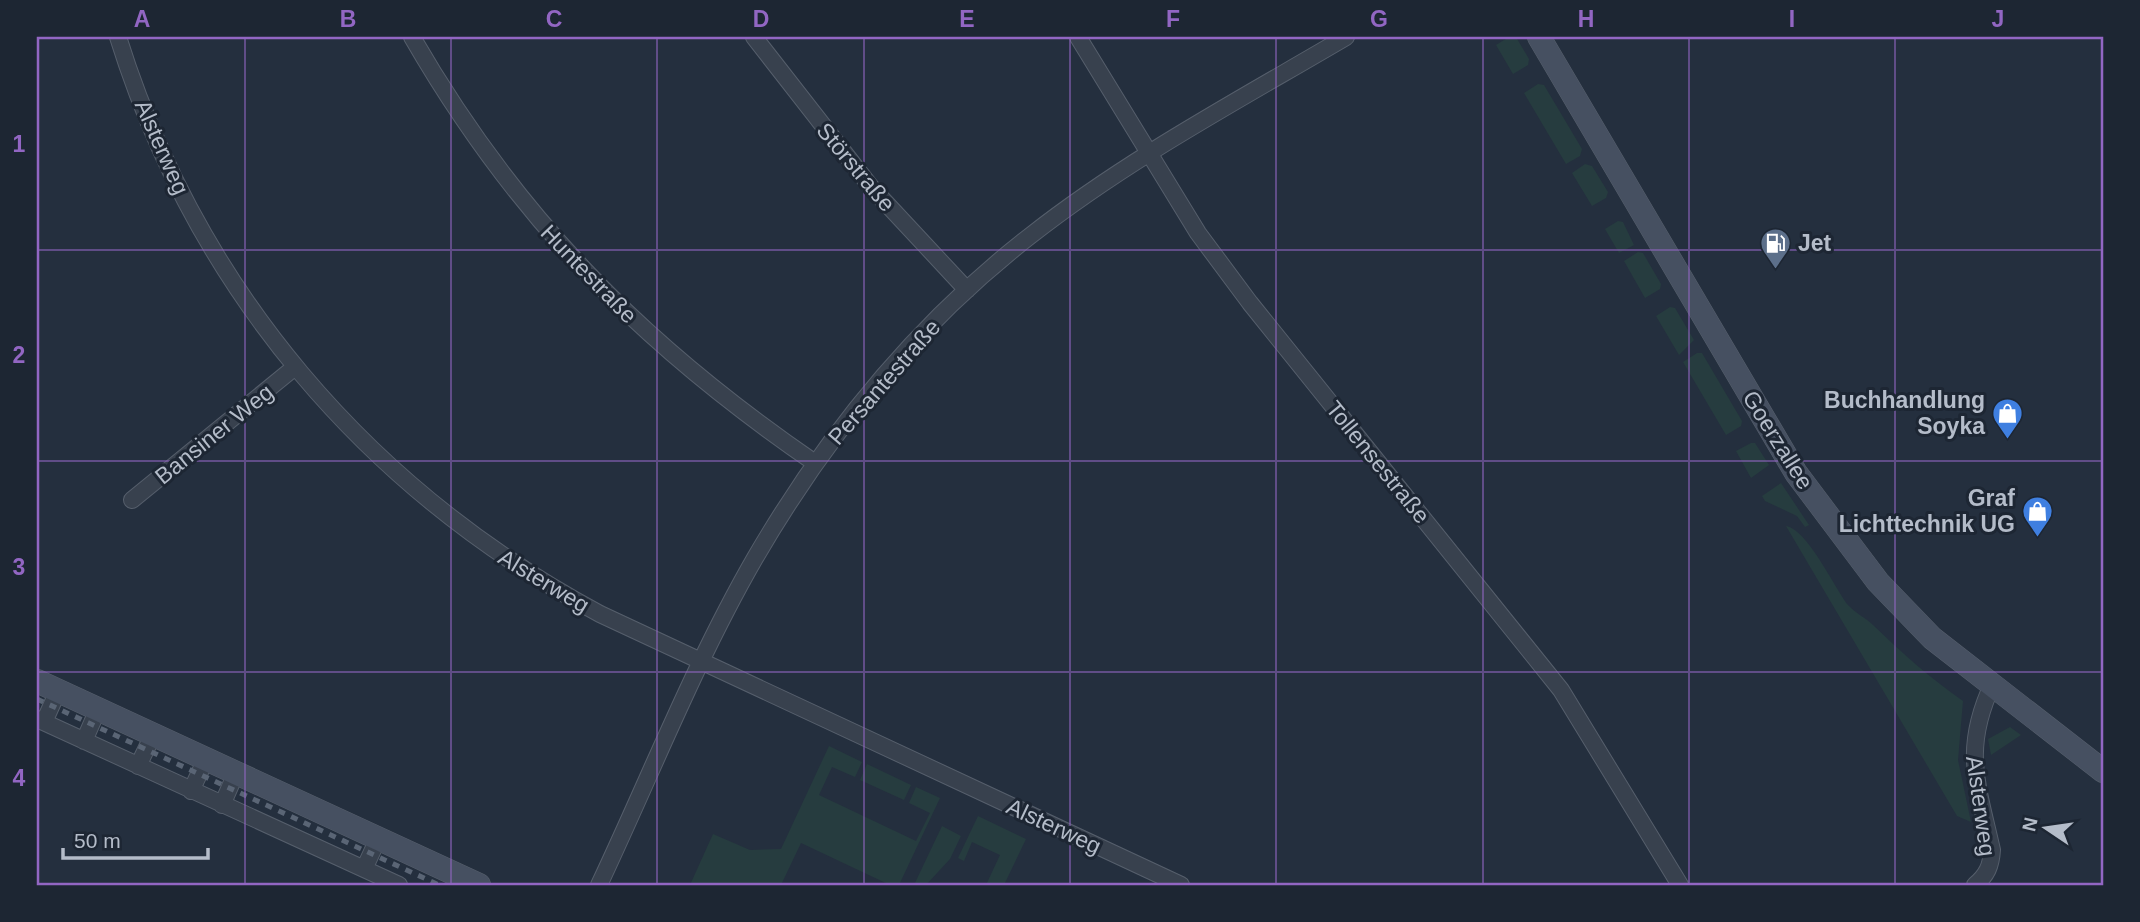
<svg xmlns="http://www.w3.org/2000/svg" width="2140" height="922" viewBox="0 0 2140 922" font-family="Helvetica,sans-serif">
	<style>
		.green { fill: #263c3f }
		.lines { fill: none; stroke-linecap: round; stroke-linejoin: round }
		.minor-casing { stroke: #565f6c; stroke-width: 18 }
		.secondary-casing { stroke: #565f6c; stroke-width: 24 }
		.minor { stroke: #38414e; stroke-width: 16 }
		.secondary { stroke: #465061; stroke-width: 23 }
		.rail { stroke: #5a6575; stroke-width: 5; stroke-dasharray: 7 7; stroke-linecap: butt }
		.grid { fill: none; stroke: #9266c3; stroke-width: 2; stroke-opacity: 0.55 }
		.labels { text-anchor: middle; stroke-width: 6; stroke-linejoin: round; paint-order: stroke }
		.street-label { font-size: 23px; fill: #b4bcc9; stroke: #1d2633 }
		.poi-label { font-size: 23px; font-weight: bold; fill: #b4bcc9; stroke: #1d2633; text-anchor: end }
		.neatline { fill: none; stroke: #9266c3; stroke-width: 2.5 }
		.grid-label { font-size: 23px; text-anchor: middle; font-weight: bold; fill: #9266c3 }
	</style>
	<rect width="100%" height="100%" fill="#242f3e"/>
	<path class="green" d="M1509 37H1516L1529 59 1528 65 1513 74 1496 45Z
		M1538 84 1544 85 1582 149 1580 156 1566 164 1524 93Z
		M1585 164 1592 166 1608 192 1606 198 1592 206 1572 173Z
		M1618 221 1623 222 1634 245 1619 253 1605 229Z
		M1638 252 1643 253 1661 284 1660 289 1645 298 1624 261Z
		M1670 307 1675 308 1694 340 1679 355 1656 316Z
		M1697 353H1702L1742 421 1741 426 1726 435 1683 362Z
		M1751 443H1755L1769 465 1751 478 1736 451Z
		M1781 483 1809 525 1805 527 1797 516 1765 501 1762 496Z
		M1786 526C1808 530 1834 587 1848 605 1855 613 1866 618 1873 625 1902 653 1930 678 1963 701L1958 760 1971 822 1957 816Z
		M2010 727 2021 735 1991 755 1988 739Z
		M829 746 862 762 855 777 832 767 819 795 916 841 930 813 909 803 916 787 940 798 899 885H890L801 843 781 885H690L713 834 750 850 781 849Z
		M867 764 911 785 904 800 860 780Z
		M978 816 1026 839 1004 885H986L1000 855 972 842 964 861 958 858Z
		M942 826 961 836 950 859 926 885H914Z"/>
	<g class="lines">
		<defs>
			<path id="minor" d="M118 37C197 290 367 489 600 614L1181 885
				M412 37C517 219 643 345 815 463
				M754 37 871 187 967 290
				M1078 37 1198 233 1250 303 1561 690 1680 885
				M132 500 295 367
				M37 719 399 885
				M44 722 58 691
				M84 741 98 709
				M138 766 153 735
				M191 791 206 759
				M222 805 236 773
				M364 869 378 839
				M599 885C650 777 695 662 755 558 826 436 918 323 1030 236 1128 159 1239 100 1346 37
				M1975 885C1987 875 1991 866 1992 850 1977 783 1962 749 1993 683"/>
			<path id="secondary" d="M1539 37 1796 473 1878 582 1932 638 2103 771
				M37 681 479 885"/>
		</defs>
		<use href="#minor" class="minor-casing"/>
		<use href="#secondary" class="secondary-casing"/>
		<use href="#minor" class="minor"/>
		<use href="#secondary" class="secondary"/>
		<path class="rail" d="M37 699 439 885"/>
	</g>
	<path class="grid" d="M245 37V885M451 37V885M657 37V885M864 37V885M1070 37V885M1276 37V885M1483 37V885M1689 37V885M1895 37V885M37 250H2103M37 461H2103M37 672H2103"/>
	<defs>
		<symbol id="fuel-pin" viewBox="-11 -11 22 30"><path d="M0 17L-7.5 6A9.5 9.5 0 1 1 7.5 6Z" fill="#5c6f8a" stroke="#1d2633"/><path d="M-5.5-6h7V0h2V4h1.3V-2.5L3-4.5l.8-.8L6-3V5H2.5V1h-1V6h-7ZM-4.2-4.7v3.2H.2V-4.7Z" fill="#fff"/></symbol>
		<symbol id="shop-pin" viewBox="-11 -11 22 30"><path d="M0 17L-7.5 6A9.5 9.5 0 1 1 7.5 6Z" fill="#3f7fe0" stroke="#1d2633"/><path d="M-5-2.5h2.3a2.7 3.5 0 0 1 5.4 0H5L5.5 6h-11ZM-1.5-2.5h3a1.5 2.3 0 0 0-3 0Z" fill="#fff"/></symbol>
	</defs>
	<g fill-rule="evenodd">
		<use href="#fuel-pin" x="1758" y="226" width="35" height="47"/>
		<use href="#shop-pin" x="1990" y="396" width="35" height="47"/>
		<use href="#shop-pin" x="2020" y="494" width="35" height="47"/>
	</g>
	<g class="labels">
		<g class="street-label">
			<text transform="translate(162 147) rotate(66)" y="8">Alsterweg</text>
			<text transform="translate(856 167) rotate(50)" y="8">Störstraße</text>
			<text transform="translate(589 274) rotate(46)" y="8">Huntestraße</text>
			<text transform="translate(884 382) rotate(-49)" y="8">Persantestraße</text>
			<text transform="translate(214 434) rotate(-39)" y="8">Bansiner Weg</text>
			<text transform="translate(1778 440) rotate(58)" y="8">Goerzallee</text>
			<text transform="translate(1378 462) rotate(51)" y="8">Tollensestraße</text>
			<text transform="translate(544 581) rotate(31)" y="8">Alsterweg</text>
			<text transform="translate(1981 806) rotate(82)" y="8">Alsterweg</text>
			<text transform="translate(1054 826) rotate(25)" y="8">Alsterweg</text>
		</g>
		<g class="poi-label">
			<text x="1798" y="251" text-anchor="start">Jet</text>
			<text x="1985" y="408">Buchhandlung<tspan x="1985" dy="26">Soyka</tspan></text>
			<text x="2015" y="506">Graf<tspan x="2015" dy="26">Lichttechnik UG</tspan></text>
		</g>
	</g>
	<rect width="2140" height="922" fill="none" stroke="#1d2633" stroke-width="77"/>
	<g transform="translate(2046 828) rotate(283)" stroke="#1d2633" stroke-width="5" paint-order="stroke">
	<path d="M0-5L12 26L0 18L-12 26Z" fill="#b4bcc9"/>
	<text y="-10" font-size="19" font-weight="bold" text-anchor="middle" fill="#b4bcc9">N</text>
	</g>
	<path d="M63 848v10h145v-10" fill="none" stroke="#b4bcc9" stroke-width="3.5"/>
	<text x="74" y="848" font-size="21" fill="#b4bcc9" stroke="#1d2633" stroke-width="5" paint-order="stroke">50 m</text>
	<rect x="38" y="38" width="2064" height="846" class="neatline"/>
	<g class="grid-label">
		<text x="142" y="27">A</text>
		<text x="348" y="27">B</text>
		<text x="554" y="27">C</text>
		<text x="761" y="27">D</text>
		<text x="967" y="27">E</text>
		<text x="1173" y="27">F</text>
		<text x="1379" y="27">G</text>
		<text x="1586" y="27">H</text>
		<text x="1792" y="27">I</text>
		<text x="1998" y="27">J</text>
		<text x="19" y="152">1</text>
		<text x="19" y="363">2</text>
		<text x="19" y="575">3</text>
		<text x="19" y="786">4</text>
	</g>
</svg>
